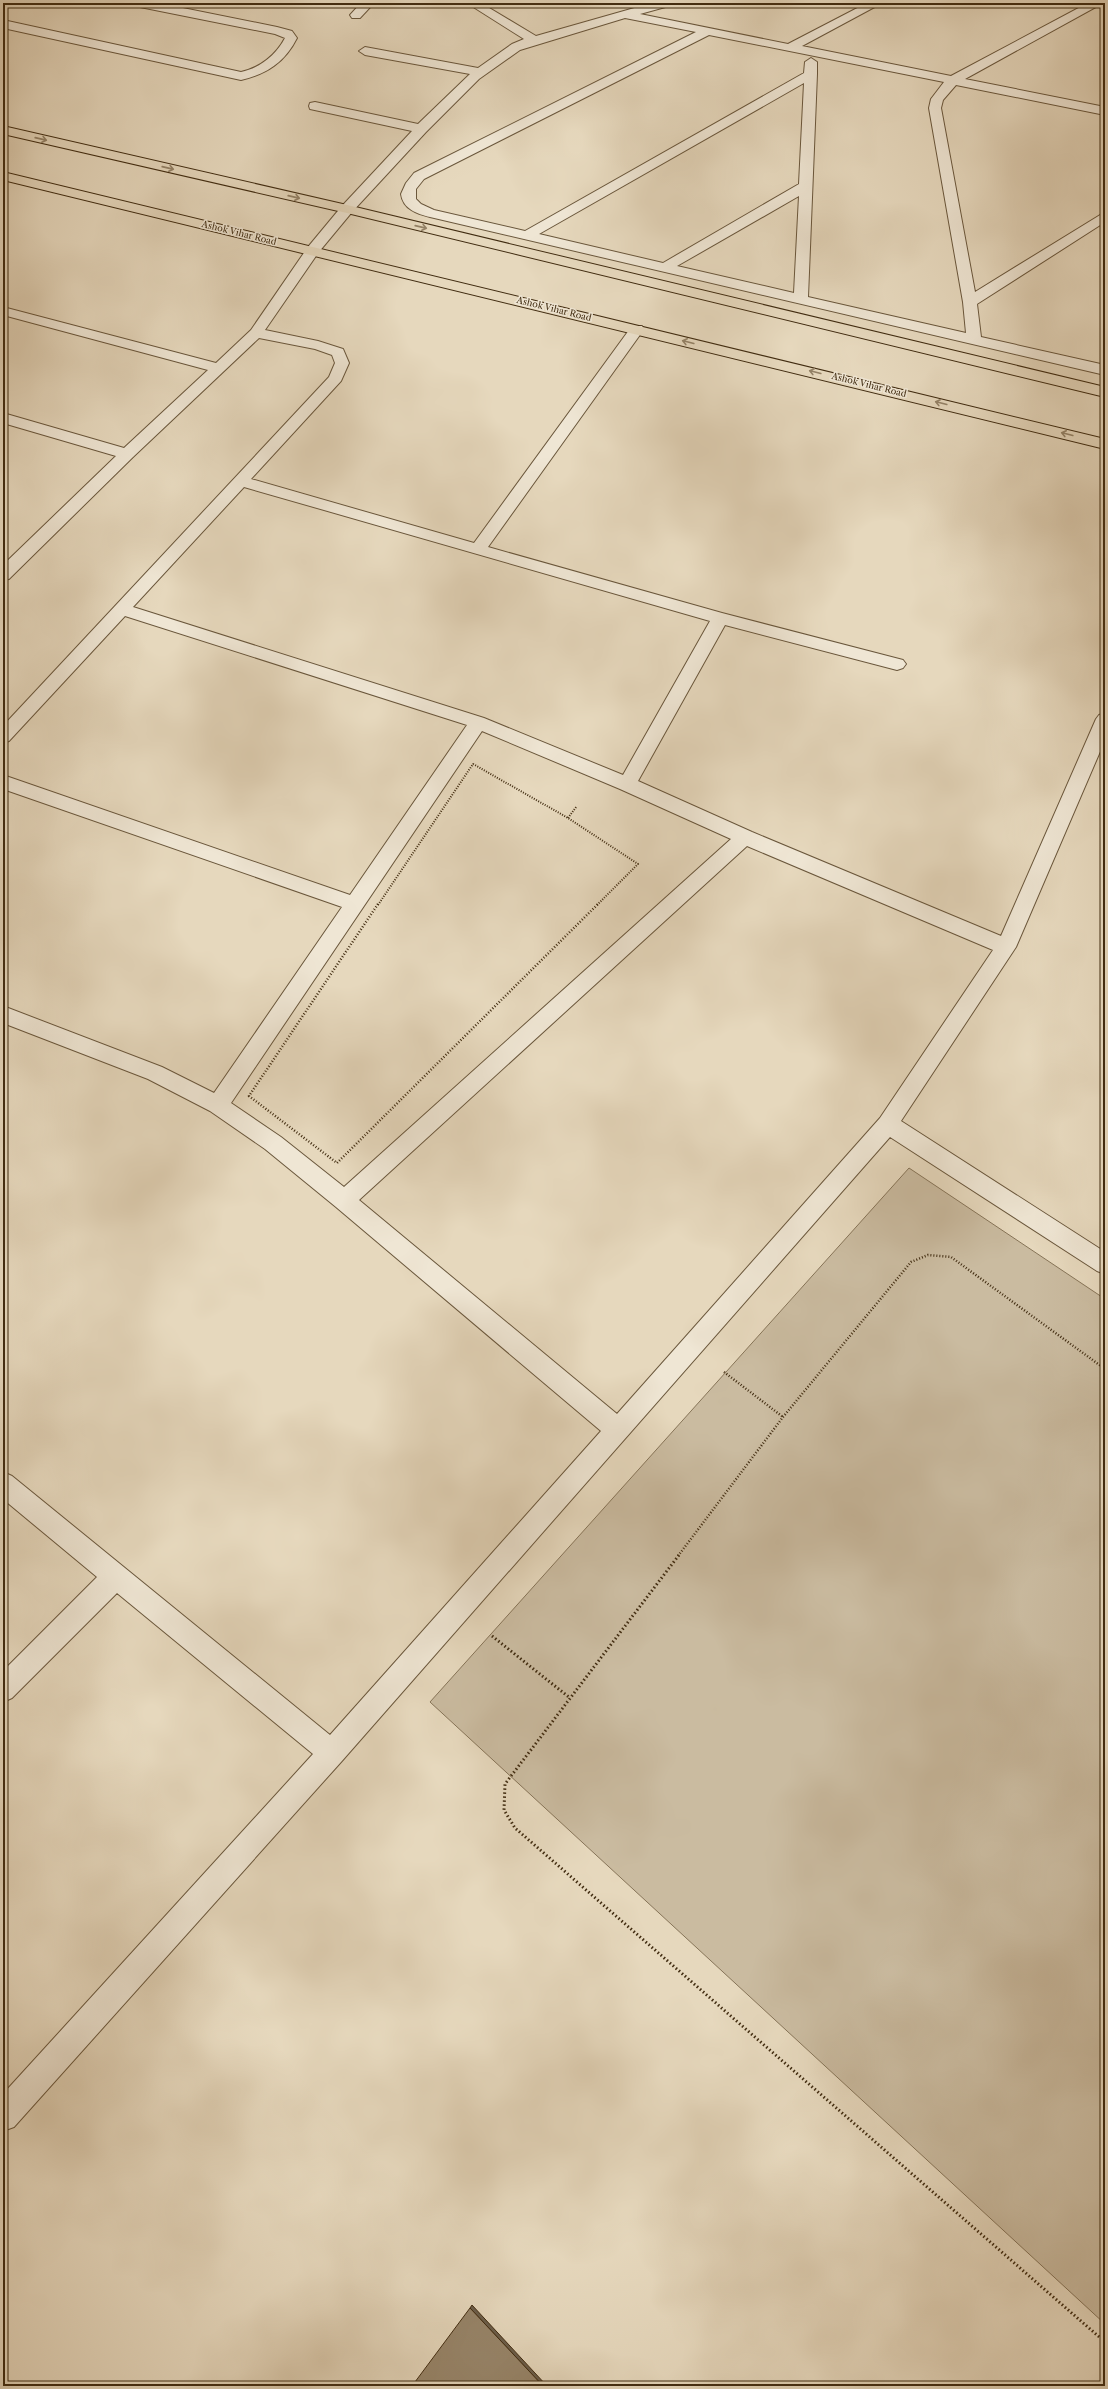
<svg xmlns="http://www.w3.org/2000/svg" width="1108" height="2389" viewBox="0 0 1108 2389" font-family="'Libre Caslon Text',serif">
	<style>
		.green { fill: #cabba0; stroke: #867458 }
		.lines { fill: none; stroke-linecap: round; stroke-linejoin: round }
		.minor-casing { stroke: #6a573c; stroke-width: 2 }
		.major-casing { stroke: #412c11; stroke-width: 2 }
		.path-far2 { stroke: #412c11; stroke-width: 2; stroke-dasharray: 1 1.5; stroke-linecap: butt }
		.path-far1 { stroke: #412c11; stroke-width: 2.5; stroke-dasharray: 1 2; stroke-linecap: butt }
		.path { stroke: #412c11; stroke-width: 3; stroke-dasharray: 1.5 2.5; stroke-linecap: butt }
		.minor { fill: #efe6d4; fill-rule: evenodd }
		.major { fill: #e6d8bd; fill-rule: evenodd }
		.shaded-wall { fill: #6a5d4a; stroke: #412c11 }
		.building { fill: #97856a; stroke: #412c11 }
		.oneway { stroke: #948267 }
		.labels { text-anchor: middle; stroke-width: 3; stroke-linejoin: round; paint-order: stroke }
		.far-street-label { font-size: 9px; fill: #412c11; stroke: #efe6d4 }
	</style>
	<rect width="100%" height="100%" fill="#e6d8bd"/>
	<filter id="stains"><feTurbulence type="fractalNoise" baseFrequency=".005" numOctaves="4"/><feColorMatrix values="0 0 0 0 .2 0 0 0 0 .09 0 0 0 0 .02 0 0 0 .5 -.17"/></filter>
	<radialGradient id="worn" r=".72"><stop offset=".6" stop-color="#630" stop-opacity="0"/><stop offset="1" stop-color="#630" stop-opacity=".3"/></radialGradient>
	<path class="green" d="M909 1168 1105 1299V2324L430 1702Z"/>
	<g class="lines">
		<defs>
			<path id="minor" d="M134 3H158L277 27 292 31 297 38C285 62 267 74 241 80L3 28V20L241 72C260 68 276 55 285 38L275 34 140 7Z
				M361 3H374L360 18H352L350 15Z
				M467 3H481L536 36 652 3H671L669 6 640 14 788 44 867 3H882L802 46 951 76 1088 3H1103L965 79 1105 107V115L956 85 943 100 941 108 975 292 1105 212V222L977 304 981 337 1105 365V375L430 217C417 214 403 209 401 194L406 183 414 173 696 32 625 18 520 50 479 79 426 132 352 212 318 253 265 330 318 341 343 349 349 363 341 381 251 479 474 543 632 326H642L644 329 642 332 488 547 722 613 903 660 906 664 903 668 897 670 725 625 638 781 752 832 1001 936 1096 719 1099 715 1105 713V740L1016 947 901 1121 1105 1252V1274L1097 1271 890 1137 341 1762 14 2127 3 2131V2094L313 1754 117 1593 12 1698 3 1702V1671L97 1577 3 1499V1472L12 1476 330 1735 601 1431 336 1207 265 1149 210 1111 148 1079 3 1023V1006L162 1067 214 1093 342 907 3 789V775L350 895 467 725 125 616 9 741 3 743V726L329 377 335 363 332 355 315 349 259 338 133 457 9 579 3 580V565L116 456 3 423V413L124 448 208 370 3 315V307L216 363 251 330 308 247 342 206 412 131 310 109 309 106 310 103 315 102 418 124 470 74 365 55 359 51 365 47 478 68 512 44 524 39ZM709 35 944 82 931 99 929 108 963 302 966 333 808 297 817 74V62L811 58 805 62 804 73 525 231 434 210 421 204 416 199V189L424 179ZM804 83 799 184 663 263 539 234ZM799 196 794 293 677 266ZM244 487 710 621 623 775 484 718 133 607ZM482 731 620 789 731 839 344 1187 281 1137 231 1103ZM747 846 993 950 880 1118 617 1414 359 1200Z"/>
			<path id="major" d="M3 126 347 205 1105 387V397L347 213 3 134Z
				M3 172 1105 439V449L3 180Z"/>
		</defs>
		<use href="#minor" class="minor-casing"/>
		<use href="#major" class="major-casing"/>
		<path class="path-far2" d="M568 818 577 806
			M378 905 473 764 568 818 638 864 597 905"/>
		<path class="path-far1" d="M378 904 249 1096 337 1163 598 904
			M724 1372 783 1417
			M678 1556 783 1417 911 1262 928 1255 951 1257 1105 1369"/>
		<path class="path" d="M679 1555 505 1784 504 1810 515 1828 1105 2342
			M492 1636 570 1698"/>
		<use href="#minor" class="minor"/>
		<use href="#major" class="major"/>
	</g>
	<path class="shaded-wall" d="M472 2305 547 2386H543L470 2308Z"/>
	<path class="building" d="M470 2308 543 2386H412Z"/>
	<defs><path id="oneway-shaft" d="M-6 0H5M1.5-3L5.5 0L1.5 3" fill="none" stroke-width="1.6" stroke-linecap="round" stroke-linejoin="round"/></defs>
	<g class="oneway">
		<use href="#oneway-shaft" transform="translate(41 139) rotate(13)"/>
		<use href="#oneway-shaft" transform="translate(168 168) rotate(13)"/>
		<use href="#oneway-shaft" transform="translate(294 197) rotate(13)"/>
		<use href="#oneway-shaft" transform="translate(421 227) rotate(13)"/>
		<use href="#oneway-shaft" transform="translate(688 342) rotate(-166)"/>
		<use href="#oneway-shaft" transform="translate(815 372) rotate(-166)"/>
		<use href="#oneway-shaft" transform="translate(941 403) rotate(-166)"/>
		<use href="#oneway-shaft" transform="translate(1067 434) rotate(-166)"/>
	</g>
	<g class="labels">
		<g class="far-street-label">
			<text transform="translate(239 233) rotate(14)" y="3">Ashok Vihar Road</text>
			<text transform="translate(554 309) rotate(14)" y="3">Ashok Vihar Road</text>
			<text transform="translate(869 385) rotate(14)" y="3">Ashok Vihar Road</text>
		</g>
	</g>
	<rect width="1108" height="2389" fill="none" stroke="#e6d8bd" stroke-width="16"/>
	<rect x="4" y="4" width="1100" height="2381" fill="none" stroke="#412c11" stroke-width="2"/>
	<rect x="8" y="8" width="1092" height="2373" fill="none" stroke="#412c11"/>
	<rect width="100%" height="100%" filter="url(#stains)"/>
	<rect width="100%" height="100%" fill="url(#worn)"/>
</svg>
